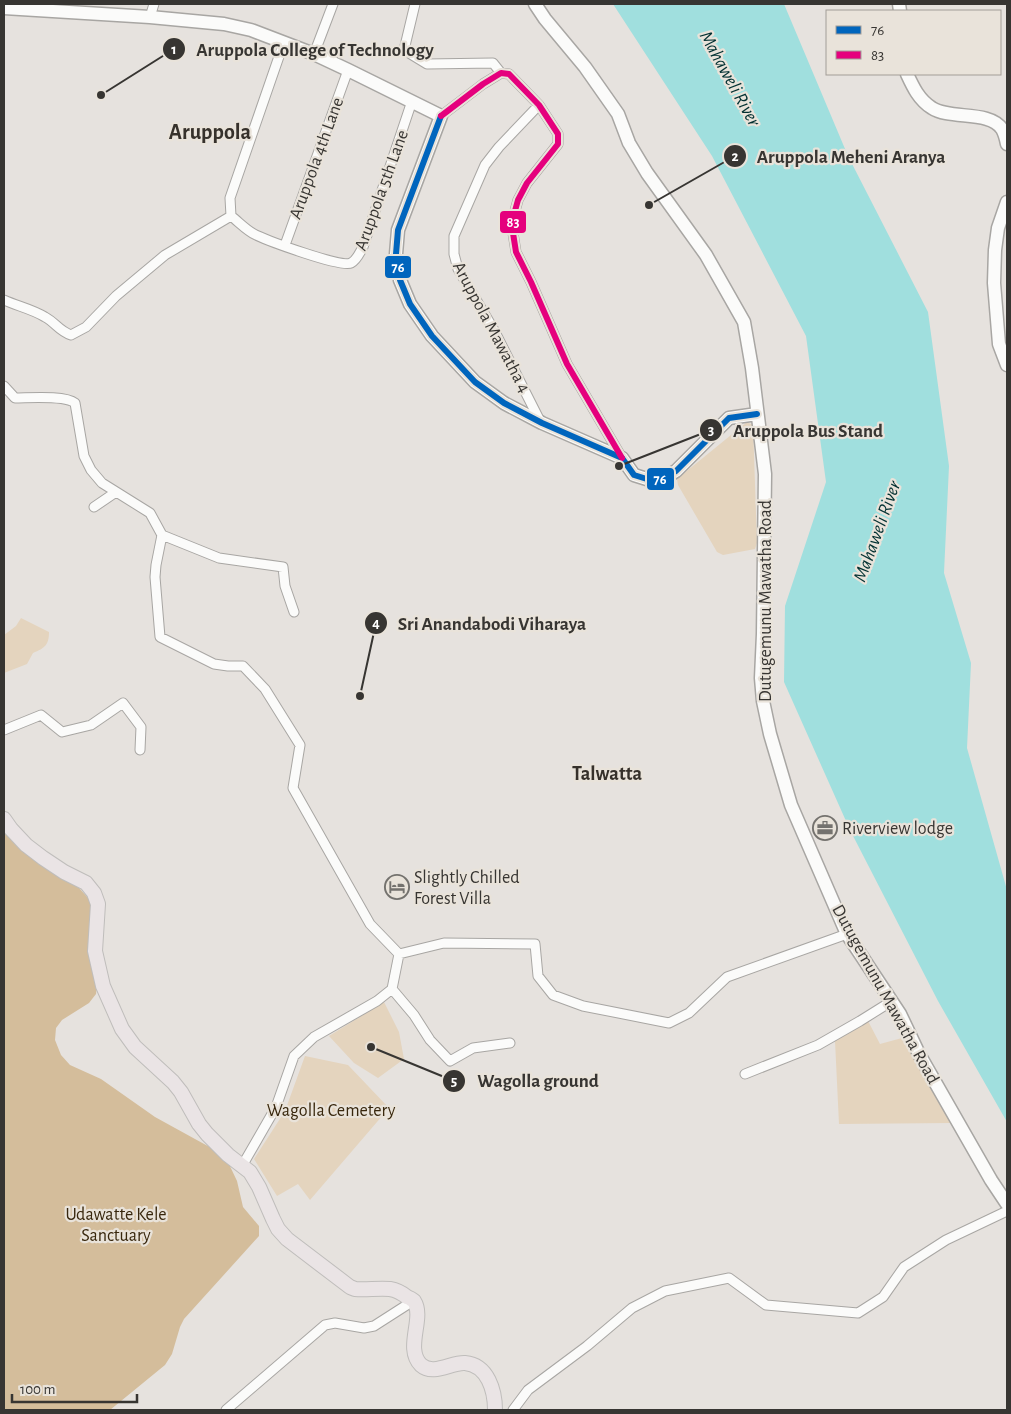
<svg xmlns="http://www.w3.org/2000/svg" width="1011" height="1414" viewBox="0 0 1011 1414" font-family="'Alegreya Sans',sans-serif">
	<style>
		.green { fill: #e4d4be }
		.forest { fill: #d4bd9b }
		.water { fill: #a0dfde }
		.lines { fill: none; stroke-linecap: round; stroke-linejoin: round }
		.street-casing { stroke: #a8a6a3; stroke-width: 11 }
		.secondary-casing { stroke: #a8a6a3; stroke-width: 15 }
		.primary-casing { stroke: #bfbdbb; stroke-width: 16 }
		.street { stroke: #fbfbfa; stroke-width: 9 }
		.secondary { stroke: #fbfbfa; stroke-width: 12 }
		.primary { stroke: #eae4e5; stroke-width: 14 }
		.bus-1-casing { stroke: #e9e3da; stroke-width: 10 }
		.bus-2-casing { stroke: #e9e3da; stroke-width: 10 }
		.bus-1 { stroke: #0065bd; stroke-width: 6 }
		.bus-2 { stroke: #e5007d; stroke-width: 6 }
		.labels { text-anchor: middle; stroke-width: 4.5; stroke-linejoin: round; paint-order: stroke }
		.street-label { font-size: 18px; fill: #373532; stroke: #e9e3da }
		.poi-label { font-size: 18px; fill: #373532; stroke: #e9e3da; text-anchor: start }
		.park-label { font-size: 18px; fill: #38270d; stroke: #e9e3da }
		.water-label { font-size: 19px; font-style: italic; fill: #013031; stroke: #e9e3da }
		.quarter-label { font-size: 20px; font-weight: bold; fill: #36312b; stroke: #e9e3da }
		.district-label { font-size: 22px; font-weight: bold; fill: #36312b; stroke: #e9e3da }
		.leader { fill: none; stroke: #373532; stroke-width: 2 }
		.callout-dot { fill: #373532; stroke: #e9e3da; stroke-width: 2 }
		.mark-label { font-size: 15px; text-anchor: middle; font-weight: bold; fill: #fff }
		.callout-label { font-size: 19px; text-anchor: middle; font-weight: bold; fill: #373532; stroke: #e9e3da; stroke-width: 4.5; stroke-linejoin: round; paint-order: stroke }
		.line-badge { stroke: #e9e3da; stroke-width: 2 }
		.badge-label { font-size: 14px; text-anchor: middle; font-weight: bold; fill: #fff }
	</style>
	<rect width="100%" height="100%" fill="#e6e2de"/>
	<path class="green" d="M747 422 753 425 757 543 755 549 723 555 717 552 678 485 677 479Z
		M21 618 49 632C49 645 45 648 33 653L27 664 4 673V635L16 626Z
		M384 1002 399 1032 404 1059 378 1078 354 1063 329 1036Z
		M867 1019 880 1044 902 1038 952 1123 839 1124 835 1041Z
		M305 1056 348 1065 389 1108 310 1200 298 1184 277 1196 254 1159 285 1111Z"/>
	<path class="forest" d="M4 827 25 852 79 888 89 899 94 910 97 984 96 994 89 1003 62 1020 56 1028 55 1040 61 1055 70 1065 101 1079 155 1117 215 1150 228 1162 237 1181 243 1207 259 1226V1236L184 1319 180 1327 172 1354 165 1365 110 1410H4Z"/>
	<path class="water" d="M613 4H784L848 156 928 312 949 466 944 573 971 663 967 748 1007 890V1122L938 1001 850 830 784 682 785 606 826 482 806 336 712 156Z"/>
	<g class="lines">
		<defs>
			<path id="street" d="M415 4 404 50 427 64 493 63 501 73
				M150 17 154 4
				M284 42 230 198 231 216C239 222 247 231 256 235 269 241 341 268 351 263 357 260 360 252 363 247L412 101
				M314 54 333 4
				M539 105 499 147 485 165 454 236V254L458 269 494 330 541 423
				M441 116 483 84 501 73 509 74 539 105 558 134V144L527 183 518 200 513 218V233L516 252 531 282 567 364 622 458
				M285 245 348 70
				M4 300C17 306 32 309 45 317 56 323 59 331 71 335L86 327 116 296 165 255 231 216
				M4 386 15 398C29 398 65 395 75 403L84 456 91 470 102 483 150 513 162 535 219 558 283 567 285 586 294 612
				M94 507 116 492
				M162 535 156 565 155 577 160 637 214 664 228 666H243L265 689 300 745 293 788 370 924 399 954
				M4 730 41 715 62 732 91 725 123 703 141 727 140 750
				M392 989 414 1015 430 1040 450 1061 473 1048 510 1043
				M745 1074 818 1045 860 1021 892 1001
				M242 1166 276 1107 294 1056 314 1037 377 1001 392 989 399 954 444 943 535 944 538 976 553 995 583 1006 669 1023 689 1013 727 977 847 934
				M226 1410 325 1325 335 1323 364 1328 374 1326 413 1301
				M513 1410 528 1390 587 1346 632 1308 665 1291 729 1278 766 1305 858 1313 883 1297 904 1267 946 1240 1007 1211"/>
			<path id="secondary" d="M535 4 545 19 585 67 618 114 629 143 647 173 706 255 744 322 752 368 765 474 763 634 761 678 763 701 770 734 791 805 847 934 900 1014 919 1054 991 1180 1007 1204
				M899 4 900 11
				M4 8 150 17 224 24 251 30 314 54 348 70 441 116 398 230 396 254 400 280 410 304 432 336 475 382 504 403 542 423 622 458 634 475 650 480 663 479 676 471 729 418 757 414
				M907 74C913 87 919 100 932 108 950 120 990 110 1002 129 1005 134 1006 139 1007 144
				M1007 202 998 228 995 250 994 283 999 344 1007 365"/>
			<path id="primary" d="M4 819 11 829 26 845 43 858 64 872 86 883 94 893 98 904 95 951 103 986 122 1029 135 1047 173 1082 181 1092 199 1124 207 1134 228 1155 250 1172 259 1187 273 1219 278 1229 287 1239 350 1287 355 1289C366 1290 378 1288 390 1289 396 1290 402 1293 407 1297 408 1297 413 1300 414 1301 425 1318 404 1348 421 1365 433 1376 452 1362 465 1363 488 1365 495 1391 495 1410"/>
		</defs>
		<use href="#street" class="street-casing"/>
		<use href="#secondary" class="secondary-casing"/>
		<use href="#primary" class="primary-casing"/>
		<use href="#street" class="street"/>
		<use href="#secondary" class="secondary"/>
		<use href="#primary" class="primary"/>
		<defs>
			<path id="bus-1" d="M441 116 398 230 396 254 400 280 410 304 432 336 475 382 504 403 542 423 622 458 634 475 650 480 663 479 676 471 729 418 757 414"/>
			<path id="bus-2" d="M441 116 483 84 501 73 509 74 539 105 558 134V144L527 183 518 200 513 218V233L516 252 531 282 567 364 622 458"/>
		</defs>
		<use href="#bus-1" class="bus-1-casing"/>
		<use href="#bus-2" class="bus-2-casing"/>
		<use href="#bus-1" class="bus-1"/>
		<use href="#bus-2" class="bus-2"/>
	</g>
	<defs>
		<symbol id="office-ring" viewBox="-11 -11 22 22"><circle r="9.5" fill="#e9e3da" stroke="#74726e" stroke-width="1.5"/><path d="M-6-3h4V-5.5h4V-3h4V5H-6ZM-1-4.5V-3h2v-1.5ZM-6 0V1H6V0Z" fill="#74726e"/></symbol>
		<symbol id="hotel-ring" viewBox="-11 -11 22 22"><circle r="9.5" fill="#e9e3da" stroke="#74726e" stroke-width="1.5"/><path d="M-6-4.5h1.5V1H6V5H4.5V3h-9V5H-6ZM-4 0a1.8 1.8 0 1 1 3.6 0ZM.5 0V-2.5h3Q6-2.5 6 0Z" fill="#74726e"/></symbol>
	</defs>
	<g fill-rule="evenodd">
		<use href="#office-ring" x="811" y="814" width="28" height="28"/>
		<use href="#hotel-ring" x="383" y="873" width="28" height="28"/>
	</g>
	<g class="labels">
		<g class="street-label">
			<text transform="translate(316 158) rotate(-70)" y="6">Aruppola 4th Lane</text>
			<text transform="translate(381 190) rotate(-70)" y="6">Aruppola 5th Lane</text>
			<text transform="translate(492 327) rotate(62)" y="6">Aruppola Mawatha 4</text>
			<text transform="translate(765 601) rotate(-90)" y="6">Dutugemunu Mawatha Road</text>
			<text transform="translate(886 994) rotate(61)" y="6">Dutugemunu Mawatha Road</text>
		</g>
		<g class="poi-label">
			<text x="842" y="834">Riverview lodge</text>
			<text x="414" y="883">Slightly Chilled<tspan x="414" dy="21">Forest Villa</tspan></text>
		</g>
		<g class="park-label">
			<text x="331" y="1116">Wagolla Cemetery</text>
			<text x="116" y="1220">Udawatte Kele<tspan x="116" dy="21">Sanctuary</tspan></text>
		</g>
		<g class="water-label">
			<text transform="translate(731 78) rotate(61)" y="7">Mahaweli River</text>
			<text transform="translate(876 531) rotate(-70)" y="7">Mahaweli River</text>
		</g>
		<g class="quarter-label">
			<text x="607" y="780">Talwatta</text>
		</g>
		<g class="district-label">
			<text x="210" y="139">Aruppola</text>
		</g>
	</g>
	<path class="leader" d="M101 95L174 49M649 205L735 156M619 466L711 430M360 696L376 623M371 1047L454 1081"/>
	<g class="callout-dot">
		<circle cx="101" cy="95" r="5"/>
		<circle cx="649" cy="205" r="5"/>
		<circle cx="619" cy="466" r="5"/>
		<circle cx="360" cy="696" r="5"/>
		<circle cx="371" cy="1047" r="5"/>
		<circle cx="174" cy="49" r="12"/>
		<circle cx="735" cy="156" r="12"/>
		<circle cx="711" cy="430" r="12"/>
		<circle cx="376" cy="623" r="12"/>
		<circle cx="454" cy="1081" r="12"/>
	</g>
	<g class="mark-label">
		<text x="174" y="54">1</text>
		<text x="735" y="161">2</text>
		<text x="711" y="435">3</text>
		<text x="376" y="628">4</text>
		<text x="454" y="1086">5</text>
	</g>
	<g class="callout-label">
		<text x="315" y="56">Aruppola College of Technology</text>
		<text x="851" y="163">Aruppola Meheni Aranya</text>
		<text x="808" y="437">Aruppola Bus Stand</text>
		<text x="492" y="630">Sri Anandabodi Viharaya</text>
		<text x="538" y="1087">Wagolla ground</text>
	</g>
	<g class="line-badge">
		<rect x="499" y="210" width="28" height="24" rx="5" fill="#e5007d"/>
		<rect x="384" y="255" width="28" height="24" rx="5" fill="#0065bd"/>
		<rect x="646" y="467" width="29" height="24" rx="5" fill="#0065bd"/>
	</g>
	<g class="badge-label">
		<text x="513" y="227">83</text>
		<text x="398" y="272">76</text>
		<text x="660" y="484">76</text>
	</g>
	<rect width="1011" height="1414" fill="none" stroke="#373532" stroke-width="10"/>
	<rect x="826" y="10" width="175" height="65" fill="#e9e3da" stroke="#a29d97"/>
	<rect x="836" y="26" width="25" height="8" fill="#0065bd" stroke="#a29d97"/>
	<text x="871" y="35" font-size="15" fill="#373532">76</text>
	<rect x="836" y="51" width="25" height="8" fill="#e5007d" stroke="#a29d97"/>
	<text x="871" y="60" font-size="15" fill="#373532">83</text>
	<path d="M12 1394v8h125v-8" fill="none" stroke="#373532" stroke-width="2.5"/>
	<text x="20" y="1394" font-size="15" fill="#373532" stroke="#e9e3da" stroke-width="4" paint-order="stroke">100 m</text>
</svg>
